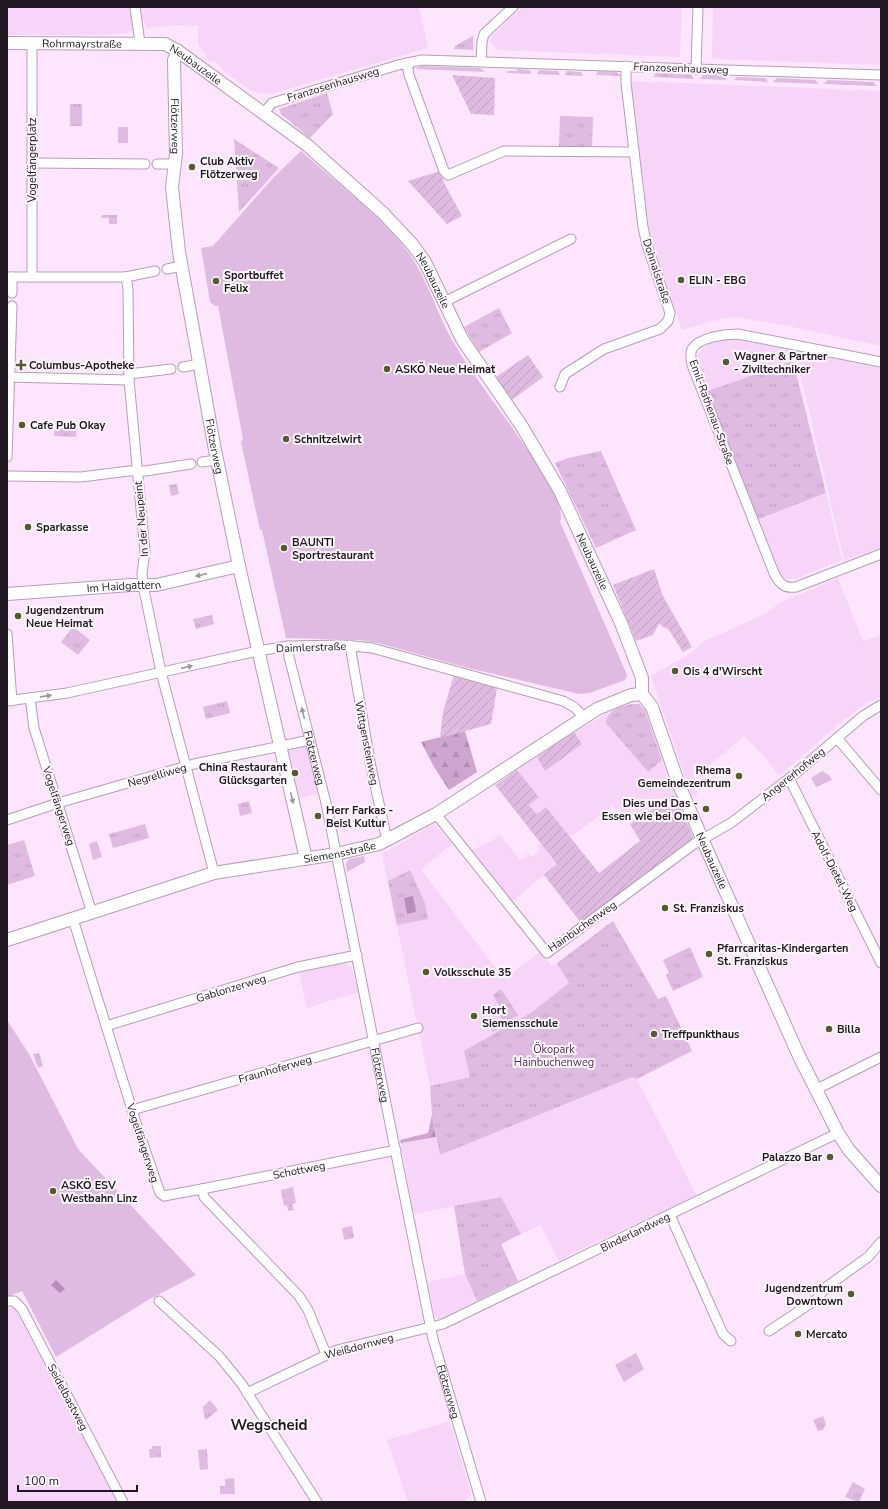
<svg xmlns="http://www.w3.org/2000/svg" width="888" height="1509" viewBox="0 0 888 1509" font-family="'Nunito Sans',sans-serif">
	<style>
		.built { fill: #f7d5f8 }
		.grass { fill: url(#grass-tufts) }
		.forest { fill: url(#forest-firs) }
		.garden { fill: url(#garden-furrows) }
		.pitch { fill: #e0bbe1 }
		.water { fill: #b68eb7 }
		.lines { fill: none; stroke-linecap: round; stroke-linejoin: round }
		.minor-casing { stroke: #b89db8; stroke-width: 11 }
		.tertiary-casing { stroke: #b89db8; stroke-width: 14 }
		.minor { stroke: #fff; stroke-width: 9 }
		.tertiary { stroke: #fff; stroke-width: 12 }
		.oneway { fill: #9c979c }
		.poi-dot { fill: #555c2a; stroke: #fff9ff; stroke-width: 1.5 }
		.labels { text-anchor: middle; stroke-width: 4; stroke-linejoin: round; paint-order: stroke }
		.street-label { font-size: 11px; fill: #221823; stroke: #fff9ff }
		.poi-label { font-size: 11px; font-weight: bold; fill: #221823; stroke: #fff9ff; text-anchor: start }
		.park-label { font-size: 11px; fill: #5f2d62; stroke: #fff9ff }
		.district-label { font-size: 15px; font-weight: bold; fill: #221823; stroke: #fff9ff }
	</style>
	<defs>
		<pattern id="grass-tufts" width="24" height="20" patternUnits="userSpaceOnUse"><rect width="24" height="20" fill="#e0bbe1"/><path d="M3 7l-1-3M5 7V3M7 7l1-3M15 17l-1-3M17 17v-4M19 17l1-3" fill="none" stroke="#c0a0c1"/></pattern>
		<pattern id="forest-firs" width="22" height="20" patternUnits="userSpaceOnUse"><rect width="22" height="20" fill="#cea5cf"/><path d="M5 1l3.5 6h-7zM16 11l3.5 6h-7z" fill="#b18db1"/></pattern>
		<pattern id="garden-furrows" width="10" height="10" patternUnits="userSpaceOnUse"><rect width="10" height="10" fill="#e0bbe1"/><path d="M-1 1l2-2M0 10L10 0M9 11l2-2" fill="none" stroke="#c0a0c1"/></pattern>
	</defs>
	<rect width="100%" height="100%" fill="#fce5fd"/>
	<path class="built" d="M7 7H131L135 30 125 33 102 35H7Z
		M140 7H419L428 48 274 93 263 94 252 91 226 73 216 62H210L198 44V26L174 25 148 28 143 21Z
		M523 7H682L680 57 497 50 490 41 492 36Z
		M713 7H881V65L712 59Z
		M631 81 881 91V346L788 326 735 317 715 320 682 330 650 237Z
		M734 339 792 349 793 361 705 392 695 357 707 345 719 340Z
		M795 351 881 368V548L844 560Z
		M826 493 842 560 795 579H782L780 577 756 520Z
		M838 578 863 641 881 635V697L865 704 846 718 779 776 762 754 744 736 704 770 692 774 698 796 692 798 651 676 691 653 703 642 765 614 781 602Z
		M612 711 608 714 648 771 662 760 674 795 630 824 619 808 616 810 613 806 570 837 546 807 537 814 529 804 539 796 517 770 537 757 545 770 582 744 574 732Z
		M308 745 321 793 297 799 285 749Z
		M434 824 452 844 421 869 504 979 540 952 552 966 557 963 569 983 532 1012 471 1077 430 1086 382 854Z
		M500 835 520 860 528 854 532 857 540 851 537 846 541 843 558 864 511 902 470 851 492 841Z
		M345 963 352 968 358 992 307 1008 299 973Z
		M632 1077 637 1079 697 1196 587 1246 559 1261 541 1225 521 1234 501 1197 414 1214 401 1143 436 1137 440 1155Z
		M465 1274 477 1301 442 1319H438L435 1316 428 1282Z
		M7 1308H14L18 1314 117 1502H7Z
		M450 1421 471 1493 470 1497 464 1502H408L387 1440Z"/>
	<path class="grass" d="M473 36V50L454 49 455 46Z
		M421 66 480 68 485 72 415 69Z
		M517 69 530 70 531 74 507 73V71H517Z
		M539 70 558 71 560 75 537 74Z
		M567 71 581 72 583 76 565 75Z
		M598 71 616 72 621 76 596 75Z
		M656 73 691 75 694 79 653 77Z
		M703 75 724 76 726 80 700 79Z
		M737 77 765 78 768 82 734 80Z
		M777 78 815 80 819 84 773 82Z
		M828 80 873 82 877 86 823 84Z
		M327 93 333 114 310 138 281 114 279 109Z
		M70 104H82V126H70Z
		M560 116 593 117 592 147H559Z
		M118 127H128V143H118Z
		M234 139 279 168 239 212Z
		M102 215H117V224H109V218H101Z
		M499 308 512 333 479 352 464 327Z
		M793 361 826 493 756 520 705 392Z
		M55 422H77L76 437 54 436Z
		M601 451 636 530 596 548 555 463 568 458Z
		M177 484 179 494 171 496 169 485Z
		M212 615 214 624 196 629 193 619Z
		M73 627 90 640 78 655 61 642Z
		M227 701 230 713 206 719 203 707Z
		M632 704H639L645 710 662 760 648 772 606 723C608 709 620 707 632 704Z
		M822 771 829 775 832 780 816 787 811 778Z
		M249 801 252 813 240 816 238 804Z
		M145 824 149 838 113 848 109 834Z
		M24 840 35 876 7 885V845Z
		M97 841 102 857 93 860 89 844Z
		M364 856 365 862 347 872 346 864 349 859Z
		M410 870 425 903 428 919 397 925 388 881Z
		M613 921 658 999 666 996 692 1051 637 1079 632 1077 440 1155 432 1115 430 1086 470 1077 464 1051 532 1012 569 983 557 963Z
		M690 947 703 977 673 991 666 975 669 973 663 960Z
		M501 989 518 1015 493 1032 490 1028 501 1019 499 1010 501 1009 493 995Z
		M39 1053 43 1066 38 1068 33 1054Z
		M293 1187 296 1203 292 1204 294 1210 288 1211 287 1205 284 1206 281 1190Z
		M501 1197 521 1234 501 1244 518 1281 477 1301 465 1274 454 1206Z
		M352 1226 354 1238 344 1240 342 1228Z
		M636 1353 644 1369 624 1382 615 1365Z
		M210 1400 218 1410 206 1420 204 1417 203 1407Z
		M823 1416 826 1424 823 1430 818 1431 813 1420Z
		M152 1446H161V1457L150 1458 149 1449H152Z
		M207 1449 208 1469 200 1470 198 1450Z
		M234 1478 235 1494H220V1486H225V1479Z
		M853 1482 865 1489 859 1502 845 1497Z"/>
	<path class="forest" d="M465 731 477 772 449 790 434 767 421 742Z
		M432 1115 436 1137 401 1143 400 1140 428 1133Z"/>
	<path class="garden" d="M452 75 495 78 494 115 471 114Z
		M440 171 444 183 462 216 447 224 408 181Z
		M528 355 543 377 512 400 496 377Z
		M654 569 663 596 692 647 683 652 669 630 659 624 653 635 636 641 613 585Z
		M454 675 497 688 491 724 440 738 443 712Z
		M574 732 582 744 545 771 537 757Z
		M517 770 539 797 529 805 537 814 546 807 599 873 640 841 630 824 674 795 692 834 693 839 581 923 544 875 557 864 495 785Z"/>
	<path class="pitch" d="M301 151C336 182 376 212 405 248 428 277 436 314 455 345 475 379 500 409 522 442 533 457 567 505 560 522L627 675 625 680 590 693 579 694 468 668 378 643 358 640 286 638 262 530H260L241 442 243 439 218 306H215L210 302 201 248 213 246 274 177Z
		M7 1020 29 1054 78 1149 196 1275 148 1300 56 1357 22 1291 7 1297Z
		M640 1035 646 1045 635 1051 629 1041Z"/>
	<path class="water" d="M413 896 416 912 407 914 404 898Z
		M56 1280 65 1289 60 1293 51 1285Z"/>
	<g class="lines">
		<defs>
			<g id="minor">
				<path d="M135 7 140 43"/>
				<path d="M481 61 482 42 484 34 513 7"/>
				<path d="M407 63 409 75 444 171 448 175 504 151 634 152"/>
				<path d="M696 69 698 7"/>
				<path d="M264 113 272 103 398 65 422 60 881 75"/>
				<path d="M32 163 145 164"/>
				<path d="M157 164H175"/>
				<path d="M167 269 182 266"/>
				<path d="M7 277H126L155 271"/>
				<path d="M32 277V43"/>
				<path d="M126 277 128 289 129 380 145 552 142 573 143 585 161 672 214 873"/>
				<path d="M12 293V277"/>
				<path d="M444 302 571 239"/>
				<path d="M881 362 738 334C726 334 699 337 692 349 690 353 691 360 692 365L774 573C779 583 784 589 796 587L881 554"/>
				<path d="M183 367 200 364"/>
				<path d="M129 374 171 369"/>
				<path d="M7 377 129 380"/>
				<path d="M560 387 565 374 604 349 660 329 668 321 670 313 647 245 643 227 626 83V66"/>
				<path d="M7 457 12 306"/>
				<path d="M202 462 217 460"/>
				<path d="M7 476 81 477 129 471H145L191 464"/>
				<path d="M7 634 12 701"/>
				<path d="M350 645 371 767 387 840"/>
				<path id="s1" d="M288 646 289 657 326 803 433 1339 481 1502"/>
				<path d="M30 698 34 728 92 913"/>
				<path d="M7 701 67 693 258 651 288 646 343 645 372 648 563 701 574 707 584 717"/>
				<path d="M837 738 881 790"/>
				<path d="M789 778 881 963"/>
				<path d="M436 814 547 953 694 844 731 823 796 773 863 716 881 705"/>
				<path d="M7 820 58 803 194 764 310 740"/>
				<path d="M73 919 137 1126 160 1193 164 1196 169 1195 202 1189 204 1197 299 1296 308 1310 326 1354"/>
				<path d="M106 1026 298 967 357 955"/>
				<path d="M815 1090 881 1057"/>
				<path d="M132 1110 418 1028"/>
				<path d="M202 1189 396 1150"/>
				<path d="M670 1215 723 1334 731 1341"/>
				<path d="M7 1301H14L22 1309 123 1502"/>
				<path d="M159 1301 219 1356 241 1383 317 1502"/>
				<path d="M769 1331 817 1299 825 1288 868 1257 881 1242"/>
				<path d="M247 1393 337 1350 443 1324 838 1133"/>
			</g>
			<g id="tertiary">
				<path id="s2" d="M7 43 165 44 178 51 307 145 383 213 412 244 425 262 462 339 521 425 560 491 621 623 642 678V694L652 707 679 785 707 850 799 1056 838 1133 849 1150 881 1186"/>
				<path id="s3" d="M178 51 174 60 176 154 172 187 179 252 215 450 239 566 306 859"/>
				<path id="s4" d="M7 594 131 585H156L239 566"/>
				<path id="s5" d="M7 940 214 873 336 854 379 844 436 814 597 709 631 695 642 694"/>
			</g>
		</defs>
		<use href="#minor" class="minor-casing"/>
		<use href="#tertiary" class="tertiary-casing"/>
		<use href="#minor" class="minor"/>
		<use href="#tertiary" class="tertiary"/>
	</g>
	<defs><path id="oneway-solid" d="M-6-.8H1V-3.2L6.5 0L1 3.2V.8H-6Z"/></defs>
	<g class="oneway">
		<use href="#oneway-solid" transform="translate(201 575) rotate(167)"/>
		<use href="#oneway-solid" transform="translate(187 667) rotate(-13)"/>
		<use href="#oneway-solid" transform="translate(46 696) rotate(-8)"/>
		<use href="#oneway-solid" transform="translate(303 713) rotate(-104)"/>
		<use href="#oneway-solid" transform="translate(292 798) rotate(77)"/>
	</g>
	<g class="poi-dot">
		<circle cx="192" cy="167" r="4"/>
		<circle cx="681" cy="280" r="4"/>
		<circle cx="216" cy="281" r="4"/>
		<circle cx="726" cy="362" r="4"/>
		<path d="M19 359h4v4h4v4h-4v4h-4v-4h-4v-4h4z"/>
		<circle cx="387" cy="369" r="4"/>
		<circle cx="22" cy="425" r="4"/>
		<circle cx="286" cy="439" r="4"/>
		<circle cx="28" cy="527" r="4"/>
		<circle cx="284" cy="548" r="4"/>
		<circle cx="18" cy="616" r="4"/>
		<circle cx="675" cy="671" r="4"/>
		<circle cx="295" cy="773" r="4"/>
		<circle cx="739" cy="776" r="4"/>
		<circle cx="706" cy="809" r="4"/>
		<circle cx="318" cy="816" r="4"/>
		<circle cx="665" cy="908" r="4"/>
		<circle cx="709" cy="954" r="4"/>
		<circle cx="426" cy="972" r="4"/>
		<circle cx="474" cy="1016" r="4"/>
		<circle cx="829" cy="1029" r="4"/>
		<circle cx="654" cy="1034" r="4"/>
		<circle cx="830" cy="1157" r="4"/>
		<circle cx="53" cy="1191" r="4"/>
		<circle cx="851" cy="1294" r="4"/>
		<circle cx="798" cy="1334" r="4"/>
	</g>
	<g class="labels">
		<g class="street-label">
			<text dy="4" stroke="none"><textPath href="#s2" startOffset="75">Rohrmayrstraße</textPath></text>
			<text dy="4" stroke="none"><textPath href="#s2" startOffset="195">Neubauzeile</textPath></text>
			<text transform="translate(681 68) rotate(2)" y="4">Franzosenhausweg</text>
			<text transform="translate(333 84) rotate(-17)" y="4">Franzosenhausweg</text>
			<text dy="4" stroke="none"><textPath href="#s3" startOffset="76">Flötzerweg</textPath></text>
			<text transform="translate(32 160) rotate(-90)" y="4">Vogelfängerplatz</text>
			<text transform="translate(657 271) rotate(72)" y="4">Dohnalstraße</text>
			<text dy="4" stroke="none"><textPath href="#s2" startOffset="519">Neubauzeile</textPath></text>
			<text transform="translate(712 412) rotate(70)" y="4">Emil-Rathenau-Straße</text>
			<text dy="4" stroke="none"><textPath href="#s3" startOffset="400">Flötzerweg</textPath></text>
			<text transform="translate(141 519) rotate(-95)" y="4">In der Neupeint</text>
			<text dy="4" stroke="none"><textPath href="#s2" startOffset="843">Neubauzeile</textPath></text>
			<text dy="4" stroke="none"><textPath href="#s4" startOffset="117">Im Haidgattern</textPath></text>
			<text transform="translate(311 647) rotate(-2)" y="4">Daimlerstraße</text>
			<text transform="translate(367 743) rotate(79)" y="4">Wittgensteinweg</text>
			<text dy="4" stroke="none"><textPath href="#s1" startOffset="115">Flötzerweg</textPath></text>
			<text transform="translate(793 774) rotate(-39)" y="4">Angererhofweg</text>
			<text transform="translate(157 775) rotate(-16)" y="4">Negrelliweg</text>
			<text transform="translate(59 806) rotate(72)" y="4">Vogelfängerweg</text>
			<text dy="4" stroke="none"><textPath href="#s5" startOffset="345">Siemensstraße</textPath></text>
			<text dy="4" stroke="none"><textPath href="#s2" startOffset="1167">Neubauzeile</textPath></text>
			<text transform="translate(835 871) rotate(63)" y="4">Adolf-Dietel-Weg</text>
			<text transform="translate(582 926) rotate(-35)" y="4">Hainbuchenweg</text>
			<text transform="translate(231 988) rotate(-17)" y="4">Gablonzerweg</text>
			<text transform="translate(275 1069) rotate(-16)" y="4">Fraunhoferweg</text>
			<text dy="4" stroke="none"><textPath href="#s1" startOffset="439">Flötzerweg</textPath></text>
			<text transform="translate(143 1143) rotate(72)" y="4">Vogelfängerweg</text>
			<text transform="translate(299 1170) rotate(-11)" y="4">Schottweg</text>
			<text transform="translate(635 1232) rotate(-26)" y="4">Binderlandweg</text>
			<text transform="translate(359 1346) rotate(-15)" y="4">Weißdornweg</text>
			<text dy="4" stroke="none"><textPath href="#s1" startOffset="763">Flötzerweg</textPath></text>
			<text transform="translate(68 1397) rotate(62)" y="4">Seidelbastweg</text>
		</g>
		<g class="poi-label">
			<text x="200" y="165">Club Aktiv<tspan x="200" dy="13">Flötzerweg</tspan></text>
			<text x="224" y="279">Sportbuffet<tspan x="224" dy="13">Felix</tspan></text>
			<text x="689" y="284">ELIN - EBG</text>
			<text x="734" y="360">Wagner &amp; Partner<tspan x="734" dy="13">- Ziviltechniker</tspan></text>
			<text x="29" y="369">Columbus-Apotheke</text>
			<text x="395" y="373">ASKÖ Neue Heimat</text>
			<text x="30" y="429">Cafe Pub Okay</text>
			<text x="294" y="443">Schnitzelwirt</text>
			<text x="36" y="531">Sparkasse</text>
			<text x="292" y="546">BAUNTI<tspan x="292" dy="13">Sportrestaurant</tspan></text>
			<text x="26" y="614">Jugendzentrum<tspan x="26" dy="13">Neue Heimat</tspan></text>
			<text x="683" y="675">Ois 4 d'Wirscht</text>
			<text x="287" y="771" text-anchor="end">China Restaurant<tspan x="287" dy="13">Glücksgarten</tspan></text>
			<text x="731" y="774" text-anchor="end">Rhema<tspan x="731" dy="13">Gemeindezentrum</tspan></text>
			<text x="698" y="807" text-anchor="end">Dies und Das -<tspan x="698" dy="13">Essen wie bei Oma</tspan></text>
			<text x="326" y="814">Herr Farkas -<tspan x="326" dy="13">Beisl Kultur</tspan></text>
			<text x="673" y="912">St. Franziskus</text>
			<text x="717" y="952">Pfarrcaritas-Kindergarten<tspan x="717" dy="13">St. Franziskus</tspan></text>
			<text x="434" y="976">Volksschule 35</text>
			<text x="482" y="1014">Hort<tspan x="482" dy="13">Siemensschule</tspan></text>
			<text x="837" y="1033">Billa</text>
			<text x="662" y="1038">Treffpunkthaus</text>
			<text x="822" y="1161" text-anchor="end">Palazzo Bar</text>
			<text x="61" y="1189">ASKÖ ESV<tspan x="61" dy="13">Westbahn Linz</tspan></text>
			<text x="843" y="1292" text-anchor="end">Jugendzentrum<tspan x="843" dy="13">Downtown</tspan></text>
			<text x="806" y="1338">Mercato</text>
		</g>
		<g class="park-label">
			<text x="554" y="1053">Ökopark<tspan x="554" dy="13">Hainbuchenweg</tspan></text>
		</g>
		<g class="district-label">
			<text x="269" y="1430">Wegscheid</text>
		</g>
	</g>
	<rect width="888" height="1509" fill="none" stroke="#221823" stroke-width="16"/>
	<path d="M18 1485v6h119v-6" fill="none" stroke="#221823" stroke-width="2"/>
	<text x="24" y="1485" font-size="12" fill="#221823" stroke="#fff9ff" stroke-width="3" paint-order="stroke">100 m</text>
</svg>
